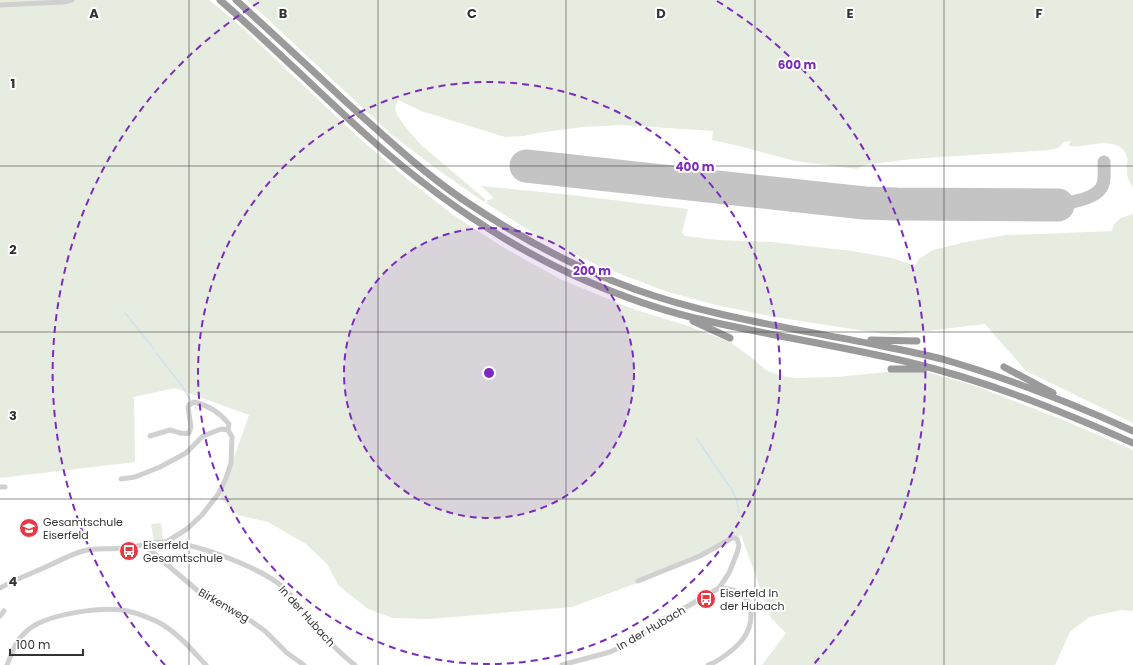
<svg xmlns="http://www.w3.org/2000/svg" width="1133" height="665" viewBox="0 0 1133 665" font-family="Poppins,sans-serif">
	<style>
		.green { fill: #e6ecdf }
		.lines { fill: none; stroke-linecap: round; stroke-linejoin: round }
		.stream { stroke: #cfe2ee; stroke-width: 1.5 }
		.taxiway { stroke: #c4c4c4; stroke-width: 13 }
		.runway { stroke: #c4c4c4; stroke-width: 33 }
		.minor { stroke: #d0d0d0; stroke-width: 5 }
		.highway { stroke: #9a9a9a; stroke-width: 7 }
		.grid { fill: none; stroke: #333; stroke-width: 1; stroke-opacity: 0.55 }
		.ring { fill: none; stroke: #7b2cbf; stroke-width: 2; stroke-dasharray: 7 5 }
		.labels { text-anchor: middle; stroke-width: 4; stroke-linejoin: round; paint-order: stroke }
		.poi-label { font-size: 11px; fill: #333; stroke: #fff; text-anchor: start }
		.street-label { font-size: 11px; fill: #333; stroke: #fff }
		.grid-label { font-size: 13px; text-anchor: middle; font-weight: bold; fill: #333; stroke: #fff; stroke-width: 4; stroke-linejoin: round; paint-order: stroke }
		.centre { fill: #7b2cbf; stroke: #fff; stroke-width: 2 }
		.ring-label { font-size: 12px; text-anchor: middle; font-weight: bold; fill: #7b2cbf; stroke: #fff; stroke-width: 4; stroke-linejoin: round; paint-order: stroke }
	</style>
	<rect width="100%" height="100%" fill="#fff"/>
	<path class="green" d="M0 0H209L236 22 359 138 406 178 453 215 506 249 562 280 633 309 682 324 728 341 748 355 766 370 781 376 796 378 837 377 917 369 975 386 1056 417 1133 450V611L1121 610 1089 617 1070 632 1055 665H762L786 633 771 618 741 535 659 575 572 607 429 619 393 618 368 609 339 586 327 564 306 544 268 522 238 515 220 498 249 415 175 388 134 397 135 462 0 478Z
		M247 0H1133V187C1128 180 1126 175 1127 166 1127 164 1128 160 1127 157 1122 137 1095 144 1081 146 1076 147 1072 146 1068 146L1071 141 1064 142 1058 148 1049 150 912 159 864 165 857 169 795 161 739 146 712 140 713 131 622 125 582 127 537 133 524 136 505 137 421 111 398 100 395 108 397 115 404 125 420 144 486 200 484 202 441 172 392 135Z
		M481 186 562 194 688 209 682 233 685 236 718 240 771 242 852 251 892 258 915 266 919 259 933 250 966 242 1006 235 1041 234 1112 231 1114 224 1121 218 1133 214V423L1026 371 985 324 893 335 845 328 775 317 716 305 665 291 597 265 541 238 486 203 488 200 494 198Z
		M161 523 163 541 154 542 151 524Z"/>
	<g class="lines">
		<path class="stream" d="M125 313 154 349
			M156 353 183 387 191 401
			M195 407 196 409
			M697 439 732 490 737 501 739 513"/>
		<path class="taxiway" d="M1058 205C1071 202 1099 199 1103 184 1105 178 1104 169 1104 162"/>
		<path class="runway" d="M526 166 864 203 897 204 1058 205"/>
		<path class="minor" d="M0 5 64 2 72 0
			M150 436 170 430C177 432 182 435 189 433L191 427 188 407 189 405 194 402C208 405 220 413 229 424L228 430 232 437 231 463 226 478 219 493 202 515 187 529 166 542
			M121 479 135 477 160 467 186 453 203 436 221 429 228 430
			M0 487H5
			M144 545 198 591 251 621 265 631 287 653 304 665
			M0 588C16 579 33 573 50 565 61 560 72 554 83 551 98 547 109 550 123 548 137 547 151 542 165 542 196 543 259 567 283 587 291 595 298 604 305 612 320 631 336 651 355 665
			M0 616 4 611
			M7 665C11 656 14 645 20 638 25 632 31 627 37 624 56 614 99 607 121 610 133 611 147 617 158 622 177 632 192 650 206 665
			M562 665 610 652 619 648 663 619 690 605 719 588 729 573 737 553 739 545 737 539 735 538H732L700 556 638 581
			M708 665C720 661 736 648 743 639 754 624 755 601 738 592 732 589 725 588 719 588"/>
		<path class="highway" d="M220 0C270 43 316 90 365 134 427 190 496 239 571 274 606 290 642 304 679 314 712 323 746 329 780 336 823 344 866 352 908 362 987 381 1059 410 1133 443
			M236 0C273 34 309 67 345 101 383 135 420 170 462 199 515 235 573 267 634 289 714 318 799 329 882 346 902 350 922 354 942 359 1008 378 1071 403 1133 431
			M693 321 730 338
			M871 340 917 341
			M1004 367 1053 393
			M891 369H924"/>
	</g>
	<path class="grid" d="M189 0V665M378 0V665M566 0V665M755 0V665M944 0V665M0 166H1133M0 332H1133M0 499H1133"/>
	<circle cx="489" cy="373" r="145" fill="#7b2cbf" fill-opacity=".12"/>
	<g class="ring">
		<circle cx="489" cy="373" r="145"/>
		<circle cx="489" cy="373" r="291"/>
		<path d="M165 665A436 436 0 0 1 261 1M717 1A436 436 0 0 1 813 665"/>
	</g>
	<defs>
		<symbol id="school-disc" viewBox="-11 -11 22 22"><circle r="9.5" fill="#e63946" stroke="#fff"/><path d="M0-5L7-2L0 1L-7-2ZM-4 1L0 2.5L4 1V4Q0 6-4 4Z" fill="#fff"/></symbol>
		<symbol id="bus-disc" viewBox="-11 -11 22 22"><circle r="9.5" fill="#e63946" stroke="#fff"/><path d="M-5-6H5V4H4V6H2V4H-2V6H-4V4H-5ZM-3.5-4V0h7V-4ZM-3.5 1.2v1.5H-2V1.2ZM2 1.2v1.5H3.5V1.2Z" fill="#fff"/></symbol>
	</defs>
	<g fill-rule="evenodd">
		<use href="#school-disc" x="18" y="517" width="22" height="22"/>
		<use href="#bus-disc" x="118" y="540" width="22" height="22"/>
		<use href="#bus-disc" x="695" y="588" width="22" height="22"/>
	</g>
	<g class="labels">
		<g class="poi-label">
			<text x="43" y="526">Gesamtschule<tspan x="43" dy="13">Eiserfeld</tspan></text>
			<text x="143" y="549">Eiserfeld<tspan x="143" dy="13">Gesamtschule</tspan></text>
			<text x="720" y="597">Eiserfeld In<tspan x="720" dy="13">der Hubach</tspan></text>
		</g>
		<g class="street-label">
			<text transform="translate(224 605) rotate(30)" y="4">Birkenweg</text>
			<text transform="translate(307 616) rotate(48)" y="4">In der Hubach</text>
			<text transform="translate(651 628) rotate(-30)" y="4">In der Hubach</text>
		</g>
	</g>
	<g class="grid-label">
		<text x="94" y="18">A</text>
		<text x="283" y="18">B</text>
		<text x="472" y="18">C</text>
		<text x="661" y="18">D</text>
		<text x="850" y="18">E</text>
		<text x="1039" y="18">F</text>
		<text x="13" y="88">1</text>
		<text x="13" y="254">2</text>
		<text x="13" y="420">3</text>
		<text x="13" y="586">4</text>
	</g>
	<circle cx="489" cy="373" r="6" class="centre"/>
	<g class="ring-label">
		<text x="797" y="69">600 m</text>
		<text x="695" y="171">400 m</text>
		<text x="592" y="275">200 m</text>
	</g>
	<path d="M10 649v6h73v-6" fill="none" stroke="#333333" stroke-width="2"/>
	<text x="16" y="649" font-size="12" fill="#333333" stroke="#ffffff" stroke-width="3" paint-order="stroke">100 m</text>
</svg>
